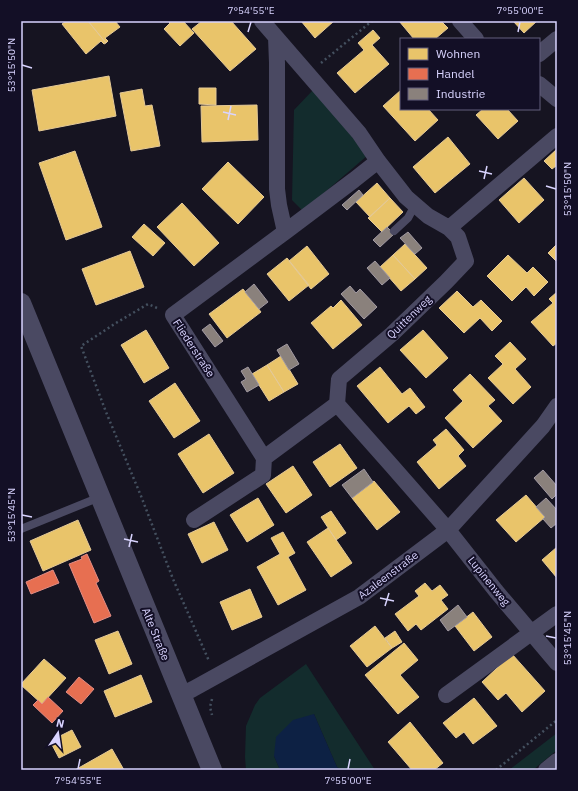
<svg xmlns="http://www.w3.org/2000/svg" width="578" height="791" viewBox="0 0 578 791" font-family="'IBM Plex Sans',sans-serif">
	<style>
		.green { fill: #132c2d }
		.water { fill: #0d2144 }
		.homes { fill: #e9c46a; stroke: #e4c997 }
		.shops { fill: #e76f51; stroke: #e38d85 }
		.industry { fill: #8a817c; stroke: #a29aa3 }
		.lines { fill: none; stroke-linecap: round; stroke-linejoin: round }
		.path { stroke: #44505f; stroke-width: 2.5; stroke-dasharray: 2 3; stroke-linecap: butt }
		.service { stroke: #4a4962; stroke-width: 8 }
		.minor { stroke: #4a4962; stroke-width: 16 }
		.tertiary { stroke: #4a4962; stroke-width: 20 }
		.ticks { fill: none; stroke: #d9d4ff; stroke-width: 1.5 }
		.labels { text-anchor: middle; stroke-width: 4; stroke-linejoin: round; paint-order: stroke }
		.street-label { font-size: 11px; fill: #d9d4ff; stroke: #130f26 }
		.neatline { fill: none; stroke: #d9d4ff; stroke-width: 1.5 }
		.ticks-label { font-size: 10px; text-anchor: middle; fill: #d9d4ff }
	</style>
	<rect width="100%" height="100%" fill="#161421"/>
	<path class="green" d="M313 90 368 155 303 211 292 200 294 110Z
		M306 664 375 770H341L337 767 314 714 274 756 280 770H246L245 757 246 726 255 705 260 698Z
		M557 733V750L533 770H509Z"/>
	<path class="water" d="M314 714 337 767 341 770H280L274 756 276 737 293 720Z"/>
	<path class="homes" d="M66 21H88L106 43 104 44 101 41 86 54 62 24Z
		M88 21H115L120 27 105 38 108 41 106 43Z
		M168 21H183L194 33 180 46 164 29 170 23Z
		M202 21H231L256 49 230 71 192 29Z
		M301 21H334L315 38Z
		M399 21H441L448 28 435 39H414Z
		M513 21H537L524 33Z
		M373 30 380 38 372 45 389 64 355 93 337 73 364 50 358 43Z
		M109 76 116 116 39 131 32 90Z
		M199 88H216V105L199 104Z
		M142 89 145 106 152 105 160 146 131 151 120 93Z
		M401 90V109H428L438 120 415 141 383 106Z
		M257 105 258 140 202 142 201 106Z
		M483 109H507L518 121 498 139 476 115Z
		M448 137 470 164 435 193 413 167Z
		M557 149V167L556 166 552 169 544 161Z
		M75 151 102 227 66 240 39 163Z
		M228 162 264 197 238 224 202 189Z
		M524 178 544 200 519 223 499 200Z
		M377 183 390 198 370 217 356 202Z
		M390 198 403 212 382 232 368 218Z
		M182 203 219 243 194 266 157 227Z
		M144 224 165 243 153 256 132 237Z
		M405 244 427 268 415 279 393 255Z
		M557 244V262L548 253Z
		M307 246 329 274 311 289 289 261Z
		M130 251 144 287 96 305 82 269Z
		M393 255 415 279 401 291 380 267Z
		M508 255 527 273 533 267 548 282 534 296 526 287 512 301 487 276Z
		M287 258 309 285 289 301 267 274Z
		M243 289 261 312 227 338 209 314Z
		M457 291 473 307 481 300 502 321 492 331 480 318 464 333 439 308Z
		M557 292V343L553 346 531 322 553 303 549 299Z
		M341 300 362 325 333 349 311 323 331 306 333 308Z
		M146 330 169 368 144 383 121 345Z
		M423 330 448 358 426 378 400 350Z
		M510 342 526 359 515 369 531 387 513 404 488 378 503 364 495 356Z
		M281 356 298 384 284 392 267 365Z
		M267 365 284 392 269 401 252 374Z
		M380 367 402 394 410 388 425 407 416 414 409 406 388 423 357 386Z
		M470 374 495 400 488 406 502 421 473 448 445 418 463 401 453 390Z
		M175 383 200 421 174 438 149 401Z
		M446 429 464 450 458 456 466 466 439 489 417 462 437 445 433 440Z
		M209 434 234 473 203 493 178 454Z
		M340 444 357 468 330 487 313 462Z
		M293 466 312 495 286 513 266 484Z
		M374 481 400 512 377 530 352 498Z
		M526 495 545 517 516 542 496 520Z
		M258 498 274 525 247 542 230 515Z
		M331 511 346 533 336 540 321 517Z
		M78 520 91 550 43 571 30 541Z
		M214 522 228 550 202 563 188 534Z
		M328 528 352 563 331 577 307 542Z
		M283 532 295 553 288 557 306 590 278 605 257 567 280 554 271 538Z
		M557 547V578L542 560Z
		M425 583 432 591 440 585 448 595 441 600 448 609 421 630 416 624 408 631 395 614 419 596 415 591Z
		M250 589 262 617 232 630 220 602Z
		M473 612 492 637 474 651 455 626Z
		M375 626 392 648 367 667 350 646Z
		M118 631 132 664 109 674 95 640Z
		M395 631 402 642 392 648 385 638Z
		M404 643 418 660 400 675 419 697 398 714 365 675Z
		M512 654 545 691 522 712 506 693 498 700 482 682Z
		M44 659 66 678 42 704 21 685V684Z
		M141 675 152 702 115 717 104 691Z
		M474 698 497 726 473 744 464 732 456 738 443 723Z
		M410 722 443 763 434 770H412L388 742Z
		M72 730 81 747 59 758 50 741Z
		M112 749 124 770H75Z"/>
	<path class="shops" d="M87 554 99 581 96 583 111 616 94 623 69 564 82 559 81 557Z
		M53 570 59 583 31 594 26 582Z
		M79 677 94 689 81 704 66 692Z
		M48 697 63 711 52 723 33 705 38 700 42 704Z"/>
	<path class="industry" d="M359 190 363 195 347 210 342 205Z
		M387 227 394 234 380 247 373 240Z
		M408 232 422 248 415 254 400 238Z
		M375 261 390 278 382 285 367 268Z
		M254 284 268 302 259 309 245 292Z
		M350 286 356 293 360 289 377 307 364 319 341 294Z
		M210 324 223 341 215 347 202 330Z
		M287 344 299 364 289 370 277 350Z
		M248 367 259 385 247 392 241 382 246 379 241 371Z
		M364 469 373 482 352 498 342 485Z
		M543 470 557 486V494L552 499 534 478Z
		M546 498 557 510V523L551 528 543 519 545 517 536 507Z
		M458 605 467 617 448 631 440 620Z"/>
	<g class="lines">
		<path class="path" d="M321 63 372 21
			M157 308 148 304 116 323 81 346 106 412 141 496 173 579 209 661
			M212 699 210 707 212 715
			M496 770 557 720"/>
		<path class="service" d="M394 231 408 218 415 205
			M21 529 100 497"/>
		<path class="minor" d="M262 21 359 133 378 161 406 197 428 216 449 228 458 237 466 261 446 282 392 334 339 379 337 404
			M460 21 476 39
			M276 37 277 63V189L279 205 285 232 173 315 264 458 337 404 392 466 448 530 496 591 557 663
			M539 54 557 39
			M539 84 557 99
			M449 228 557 136
			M285 232 354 180 378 161
			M194 520 263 475 264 458
			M181 695 193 689 359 597 448 530 543 426 557 406
			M446 695 557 614
			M546 770 557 761"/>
		<path class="tertiary" d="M21 303 212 770"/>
	</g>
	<path class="ticks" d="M248 32 251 22M518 32 520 22M22 65 32 68M223 112 236 115M228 120 231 106M479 171 492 174M484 179 487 166M546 186 556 189M22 515 32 517M124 539 138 542M129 547 132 534M380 598 394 601M385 606 389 593M546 636 556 638M78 769 80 759M348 769 350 759"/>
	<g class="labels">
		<g class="street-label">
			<text transform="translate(409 317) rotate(-44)" y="4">Quittenweg</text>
			<text transform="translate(194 348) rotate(57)" y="4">Fliederstraße</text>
			<text transform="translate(388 575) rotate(-37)" y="4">Azaleenstraße</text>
			<text transform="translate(489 581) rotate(51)" y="4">Lupinenweg</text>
			<text transform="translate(156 634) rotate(68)" y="4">Alte Straße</text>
		</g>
	</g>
	<rect width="578" height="791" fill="none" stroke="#130f26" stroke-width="44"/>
	<rect x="400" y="38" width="140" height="72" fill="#130f26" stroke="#625e7d"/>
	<rect x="408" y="48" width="20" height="12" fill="#e9c46a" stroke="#625e7d"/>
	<text x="436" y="58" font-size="12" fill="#d9d4ff">Wohnen</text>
	<rect x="408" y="68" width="20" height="12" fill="#e76f51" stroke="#625e7d"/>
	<text x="436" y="78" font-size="12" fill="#d9d4ff">Handel</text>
	<rect x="408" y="88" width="20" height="12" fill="#8a817c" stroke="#625e7d"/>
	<text x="436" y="98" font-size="12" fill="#d9d4ff">Industrie</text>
	<g transform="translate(58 733) rotate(13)" stroke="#130f26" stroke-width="3" paint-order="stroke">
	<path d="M0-3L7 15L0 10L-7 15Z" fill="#d9d4ff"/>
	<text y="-6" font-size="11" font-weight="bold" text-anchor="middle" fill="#d9d4ff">N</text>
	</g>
	<rect x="22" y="22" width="534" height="747" class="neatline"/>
	<g class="ticks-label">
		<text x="251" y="14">7°54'55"E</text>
		<text x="520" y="14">7°55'00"E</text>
		<text transform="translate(11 65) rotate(-90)" y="4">53°15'50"N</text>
		<text transform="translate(567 189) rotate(-90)" y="4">53°15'50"N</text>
		<text transform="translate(11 515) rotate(-90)" y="4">53°15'45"N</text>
		<text transform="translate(567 638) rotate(-90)" y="4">53°15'45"N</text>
		<text x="78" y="784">7°54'55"E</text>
		<text x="348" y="784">7°55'00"E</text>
	</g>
</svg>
